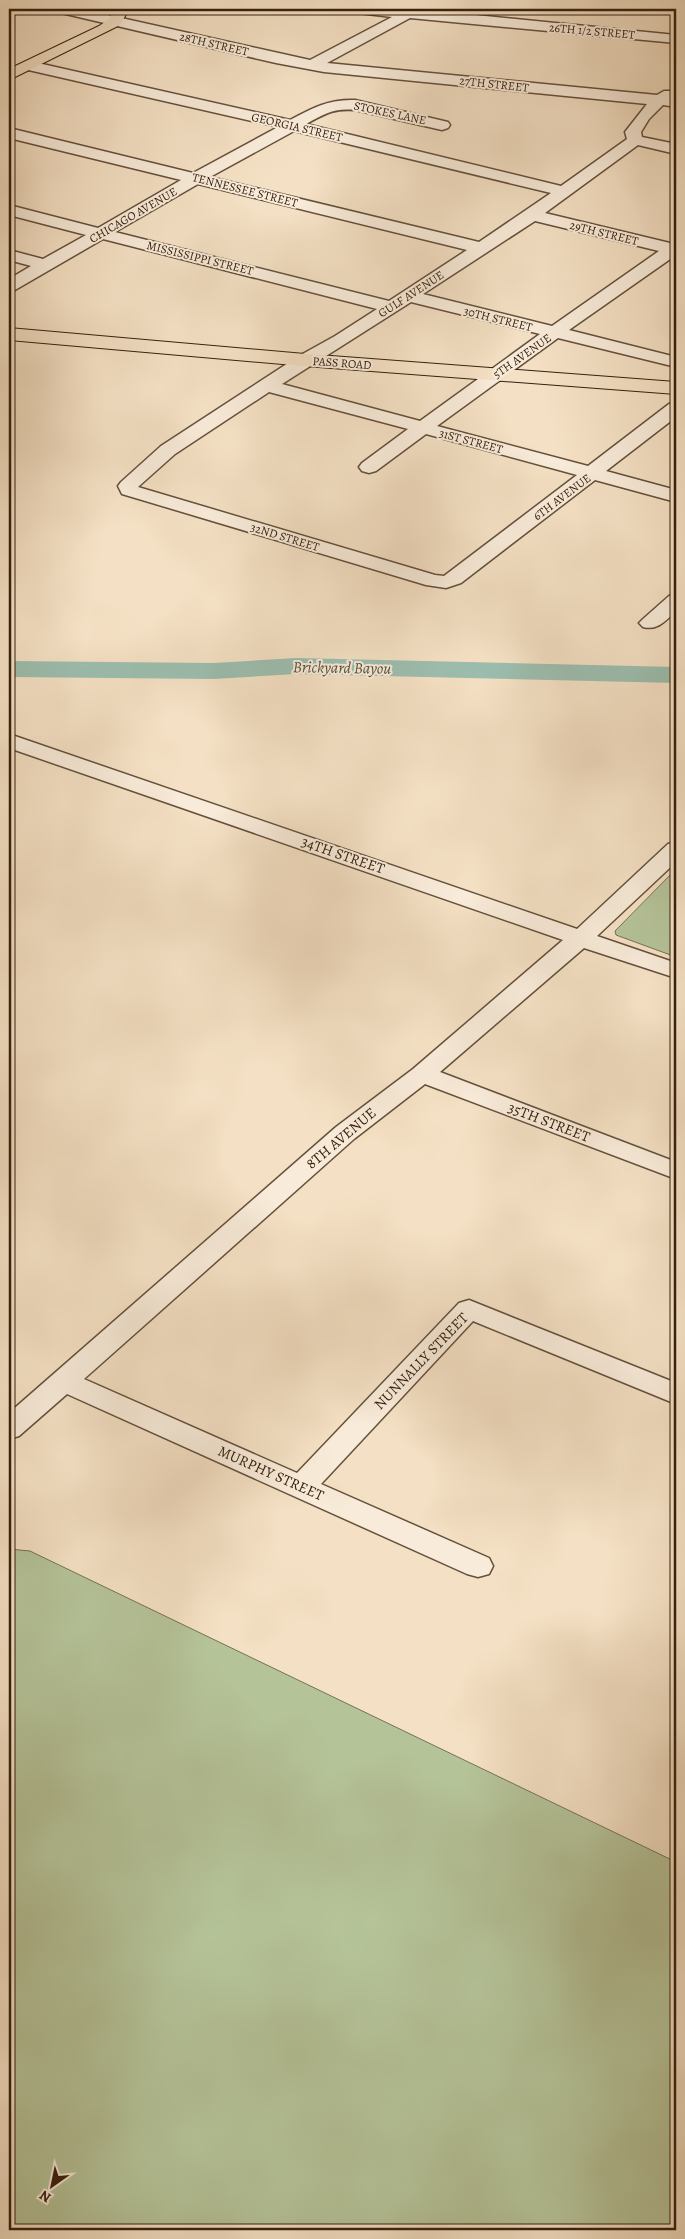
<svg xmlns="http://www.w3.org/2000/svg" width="685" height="2239" viewBox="0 0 685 2239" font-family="Alegreya,serif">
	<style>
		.green { fill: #b5c399; stroke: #757254 }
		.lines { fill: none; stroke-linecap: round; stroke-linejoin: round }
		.river { fill: #9cbeaf; fill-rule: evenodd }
		.minor-casing { stroke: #65503c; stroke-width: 3 }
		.major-casing { stroke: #35200e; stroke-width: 2 }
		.minor { fill: #f8ebd9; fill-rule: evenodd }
		.major { fill: #f4e0c4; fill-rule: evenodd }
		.labels { text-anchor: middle; stroke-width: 4; stroke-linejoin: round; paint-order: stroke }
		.far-street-label { font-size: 12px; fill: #35200e; stroke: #f8ebd9 }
		.street-label { font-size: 15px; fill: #35200e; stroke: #f8ebd9 }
		.water-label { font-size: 16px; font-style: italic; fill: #544f3e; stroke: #f8ebd9 }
	</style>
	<rect width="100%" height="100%" fill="#f4e0c4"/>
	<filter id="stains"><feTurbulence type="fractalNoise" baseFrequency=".004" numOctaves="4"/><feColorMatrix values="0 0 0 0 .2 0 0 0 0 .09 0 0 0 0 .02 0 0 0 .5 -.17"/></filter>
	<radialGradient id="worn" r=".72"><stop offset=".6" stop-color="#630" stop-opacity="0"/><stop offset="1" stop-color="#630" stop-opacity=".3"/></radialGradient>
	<path class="green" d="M676 869V957L616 935 615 931Z
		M9 1549 30 1551 676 1862V2230H9Z"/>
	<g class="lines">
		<path class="river" d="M296 658 676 667V683L296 674 214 679 9 677V661L214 663Z"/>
		<defs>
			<path id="minor" d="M55 9H81L310 60 392 17 358 13 353 12 351 9H416L676 35V43L410 18 327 63 657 95 664 91H674L676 107 663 105 649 119 641 132 642 137 676 144V154L638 145 545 213 670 243 676 242V255L569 330 676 357V367L558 338 437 426 588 466 669 404 676 402V417L606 471 676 490V502L595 480 461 583 446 588 426 585 122 494 118 486 121 482 161 446 299 356 335 336 377 309 103 239 15 290 9 291V279L31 266 9 260V250L43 259 86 235 9 215V205L98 228 181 180 9 138V128L193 173 278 127 24 69 21 66 24 63 29 61 290 120C312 108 329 99 355 100L448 122 450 125 448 128 442 130 355 110C333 108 325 114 306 124L561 186 627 139 625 132 647 104 324 72 276 63 57 12ZM294 131 551 193 479 242 210 177ZM198 184 467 250 389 301 115 232ZM535 221 659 251 552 326 423 294ZM411 302 540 334 420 421 282 384ZM269 392 408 429 362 463 359 467 362 471 369 473 376 471 426 434 577 475 444 576 435 575 138 487 175 454Z
				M676 594V611C666 620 658 631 643 627L639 623 643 619 669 596Z
				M9 734 577 929 668 844 676 842V862L597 936 676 963V978L584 948 440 1072 676 1162V1179L425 1084 354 1139 84 1379 297 1473 459 1303 469 1300 676 1383V1404L473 1321 321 1484 489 1558 493 1566 489 1574 478 1577 467 1574 67 1394 19 1436 9 1439V1413L336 1127 413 1069 563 940 9 748Z"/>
			<path id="major" d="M114 9H129L120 25 9 80V69L99 26 109 19Z
				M9 328 305 354 676 382V394L305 366 9 340Z"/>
		</defs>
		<use href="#minor" class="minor-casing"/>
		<use href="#major" class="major-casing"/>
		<use href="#minor" class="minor"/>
		<use href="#major" class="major"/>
	</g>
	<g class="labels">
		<g class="far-street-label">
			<text transform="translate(592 31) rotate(5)" y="4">26TH 1/2 STREET</text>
			<text transform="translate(214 44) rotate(13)" y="4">28TH STREET</text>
			<text transform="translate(494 84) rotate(6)" y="4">27TH STREET</text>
			<text transform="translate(390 113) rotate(12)" y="4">STOKES LANE</text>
			<text transform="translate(297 127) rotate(13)" y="4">GEORGIA STREET</text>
			<text transform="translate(245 190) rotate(14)" y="4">TENNESSEE STREET</text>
			<text transform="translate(133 215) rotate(-30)" y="4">CHICAGO AVENUE</text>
			<text transform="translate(604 233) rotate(14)" y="4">29TH STREET</text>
			<text transform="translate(200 258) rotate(14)" y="4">MISSISSIPPI STREET</text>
			<text transform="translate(411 294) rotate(-33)" y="4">GULF AVENUE</text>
			<text transform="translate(498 319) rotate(14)" y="4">30TH STREET</text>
			<text transform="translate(522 356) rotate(-35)" y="4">5TH AVENUE</text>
			<text transform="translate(342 363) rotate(4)" y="4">PASS ROAD</text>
			<text transform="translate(471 441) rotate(15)" y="4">31ST STREET</text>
			<text transform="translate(562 497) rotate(-37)" y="4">6TH AVENUE</text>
			<text transform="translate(285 537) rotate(17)" y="4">32ND STREET</text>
		</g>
		<g class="street-label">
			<text transform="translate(343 855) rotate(19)" y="5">34TH STREET</text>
			<text transform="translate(549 1122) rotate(21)" y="5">35TH STREET</text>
			<text transform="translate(341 1138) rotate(-40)" y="5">8TH AVENUE</text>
			<text transform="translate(421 1361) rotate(-46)" y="5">NUNNALLY STREET</text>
			<text transform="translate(271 1473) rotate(24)" y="5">MURPHY STREET</text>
		</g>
		<g class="water-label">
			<text transform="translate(342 667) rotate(1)" y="6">Brickyard Bayou</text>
		</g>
	</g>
	<rect width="685" height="2239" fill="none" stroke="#f4e0c4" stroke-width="30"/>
	<rect x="10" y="10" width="665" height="2219" fill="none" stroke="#35200e" stroke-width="2.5"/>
	<rect x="15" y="15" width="655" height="2209" fill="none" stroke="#35200e"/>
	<g transform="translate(52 2186) rotate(213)" stroke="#f8ebd9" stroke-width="4" paint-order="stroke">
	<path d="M0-4L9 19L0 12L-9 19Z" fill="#35200e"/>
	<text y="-8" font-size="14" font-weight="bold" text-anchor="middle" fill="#35200e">N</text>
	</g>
	<rect width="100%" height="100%" filter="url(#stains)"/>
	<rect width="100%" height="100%" fill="url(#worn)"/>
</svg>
